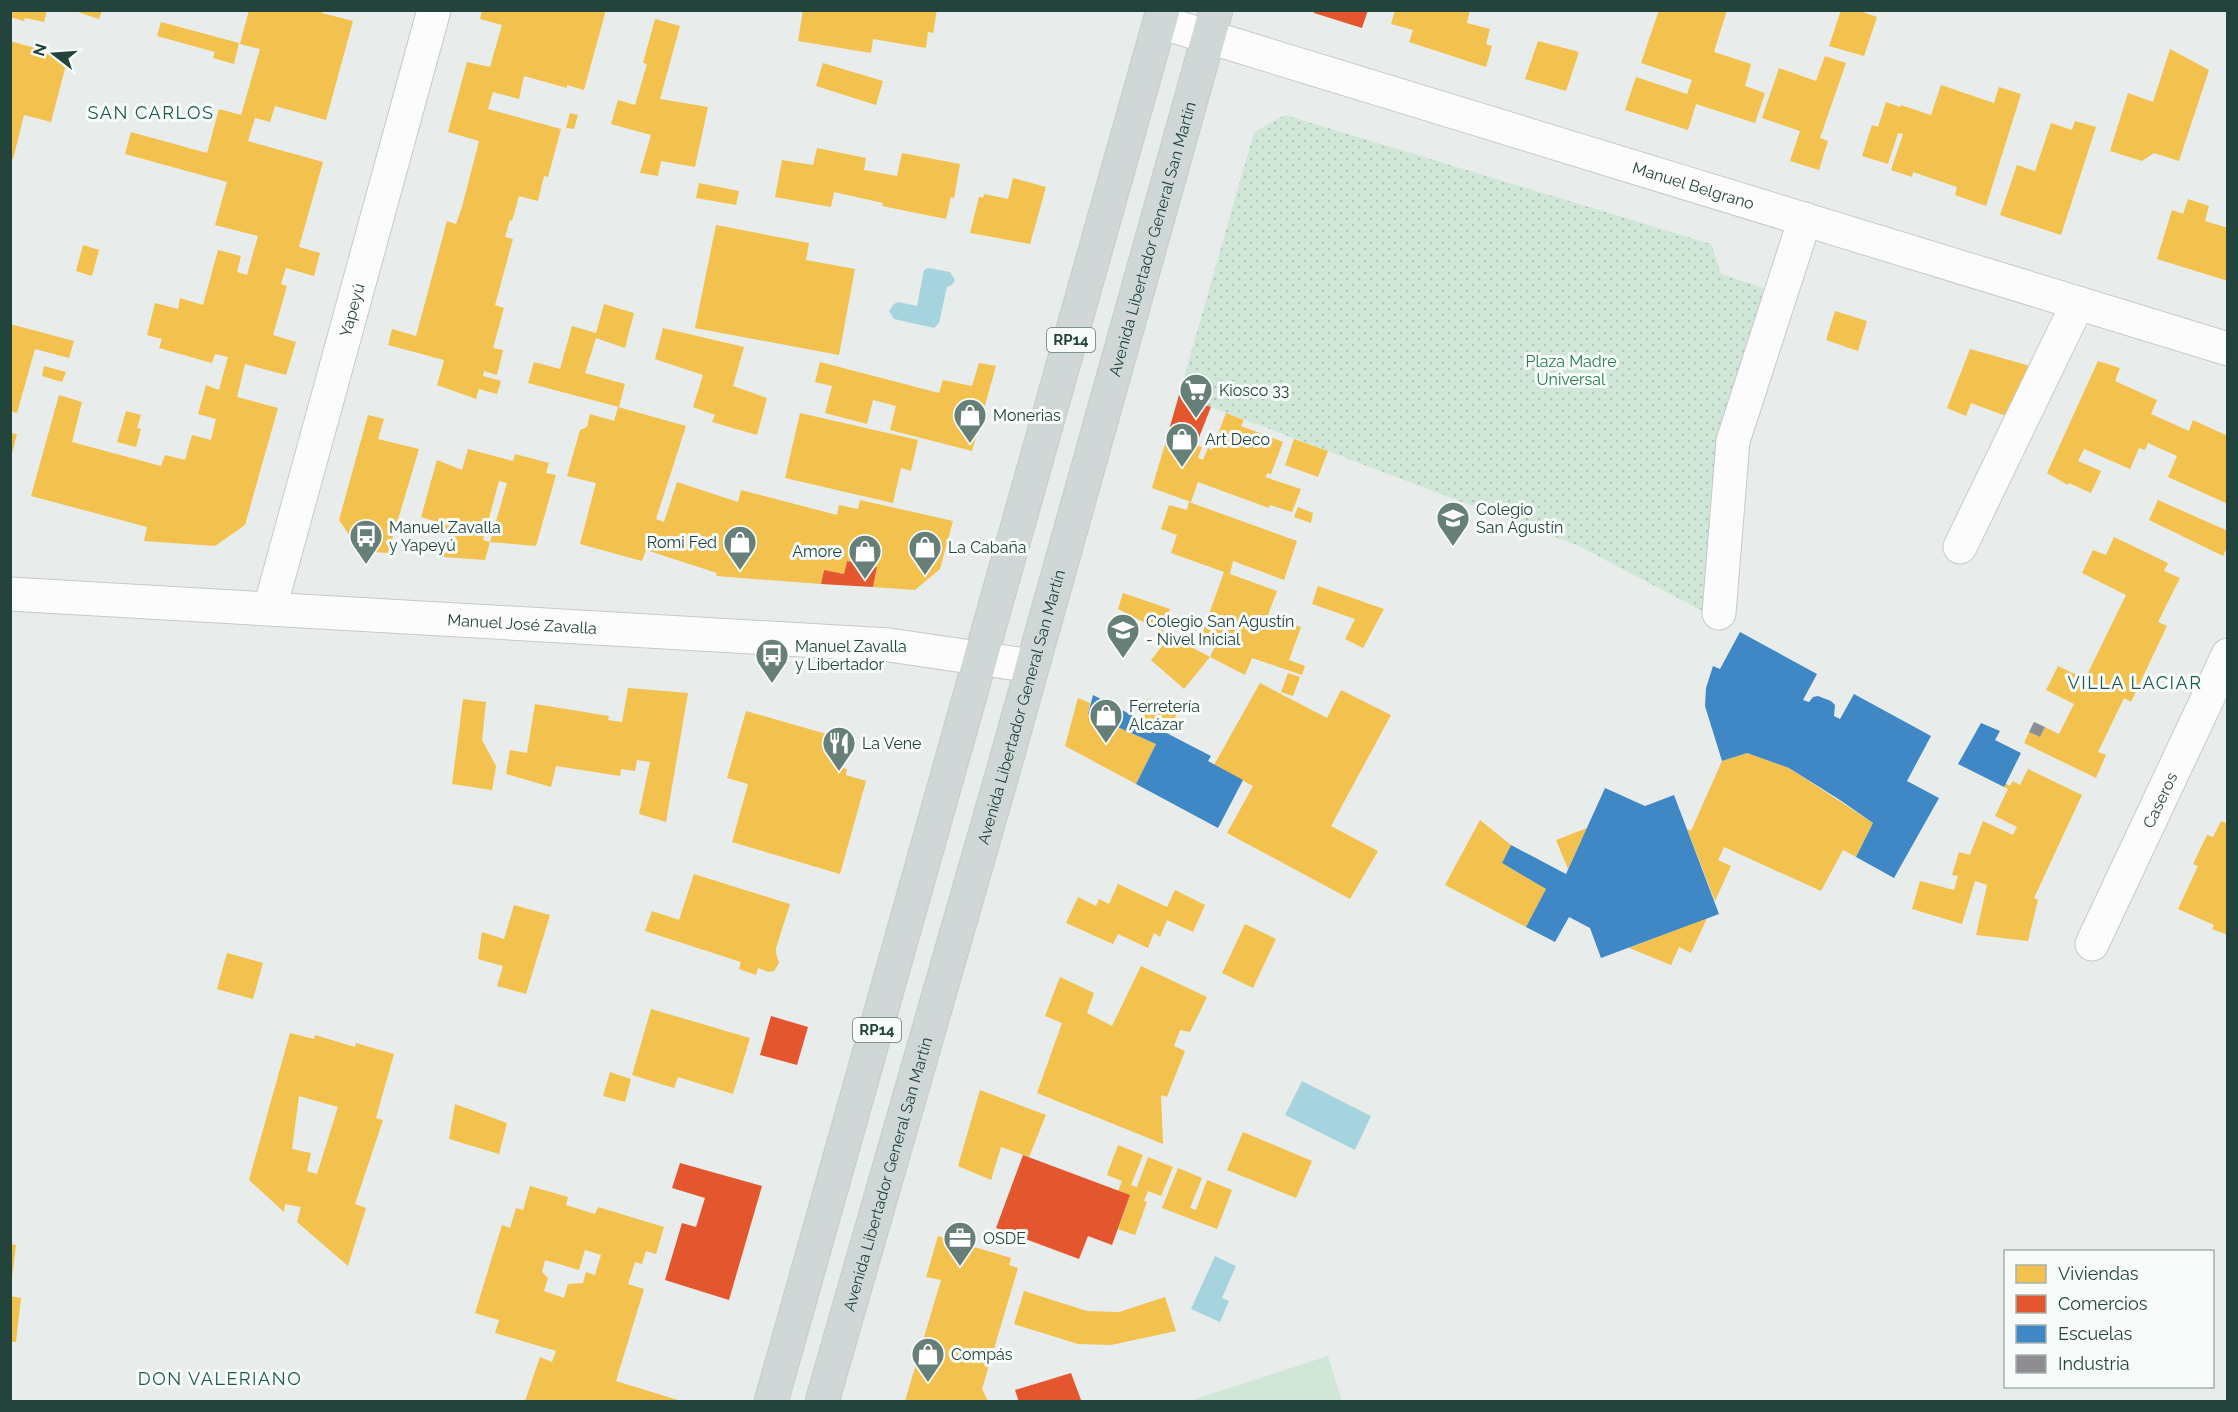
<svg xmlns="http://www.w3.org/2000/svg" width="2238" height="1412" viewBox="0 0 2238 1412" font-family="Raleway,sans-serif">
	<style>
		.grass { fill: url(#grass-dots) }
		.garden { fill: #d0e7d8 }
		.water { fill: #a6d4de }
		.homes { fill: #f2c14e; fill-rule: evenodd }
		.shops { fill: #e4572e }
		.schools { fill: #3f88c5 }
		.industry { fill: #8d8d92 }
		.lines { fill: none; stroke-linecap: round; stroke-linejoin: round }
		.minor-casing { stroke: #c5cac8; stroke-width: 35 }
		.major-casing { stroke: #c2ccc9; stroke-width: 35 }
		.minor { stroke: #fcfcfc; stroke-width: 33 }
		.major { stroke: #cfd8d6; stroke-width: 33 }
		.labels { text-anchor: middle; stroke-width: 6; stroke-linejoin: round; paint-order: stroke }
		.shield { fill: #f7fbf9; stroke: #627b75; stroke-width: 1.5 }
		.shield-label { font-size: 15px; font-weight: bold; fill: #22443c }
		.street-label { font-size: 16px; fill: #22443c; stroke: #f7fbf9 }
		.park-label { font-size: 16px; fill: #277f4e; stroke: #f7fbf9 }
		.poi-label { font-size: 16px; fill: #22443c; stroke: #f7fbf9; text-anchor: start }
		.neighbourhood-label { font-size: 18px; letter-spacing: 1.5px; fill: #1b594d; stroke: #f7fbf9 }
	</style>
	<defs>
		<pattern id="grass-dots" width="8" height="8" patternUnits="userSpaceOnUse" patternTransform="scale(1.5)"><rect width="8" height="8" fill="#d0e7d8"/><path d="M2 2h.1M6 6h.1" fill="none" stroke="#b2c7ba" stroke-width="1.8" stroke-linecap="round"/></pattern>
	</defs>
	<rect width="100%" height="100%" fill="#e8edeb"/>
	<path class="grass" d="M1285 115 1711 244 1721 274 1767 289 1706 613 1579 546 1179 395 1254 132Z"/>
	<path class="garden" d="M1328 1356 1342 1401H1189Z"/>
	<path class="water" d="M928 268 950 272 955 280 952 285 947 287 939 323 934 328 894 319 889 311 894 304 898 302 917 306 924 270Z
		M1302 1081 1371 1116 1355 1150 1285 1115Z
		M1215 1256 1236 1266 1222 1298 1229 1301 1220 1322 1191 1309Z"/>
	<path class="homes" d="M10 10H47L44 22 25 18 24 21 10 17Z
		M72 10H102L99 19Z
		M249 10H322V13L353 21 326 120 275 106 270 122 255 118 248 141 323 162 299 247 320 253 314 276 286 268 281 284 287 286 273 335 296 342 286 375 245 364 237 397 278 408 245 525 215 546 144 541 147 527 31 496 59 395 82 402 72 442 161 466 165 455 185 460 192 435 211 440 216 419 198 414 206 385 219 390 228 357 215 354 212 363 159 348 162 339 147 335 155 303 178 309 180 298 203 305 218 250 241 256 237 272 247 275 258 236 215 225 227 182 125 154 131 132 207 153 219 109 241 115 260 49 240 44Z
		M482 10H606L584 90 567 85V88L524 76 519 99 493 92 488 109 561 129 548 177 544 176 538 201 519 196 512 221 510 220 505 237 513 239 495 305 504 308 493 348 503 350 497 375 484 371 483 376 501 381 497 394 479 389 476 399 437 385 444 360 388 345 392 329 416 336 447 221 456 224 462 207 479 141 448 132 467 62 490 67 502 25 480 19Z
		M803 10H937L933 33 928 32 926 48 873 39 871 53 798 41Z
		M1395 10H1470L1467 23 1490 29 1486 44 1492 46 1486 67 1409 42 1413 30 1391 24Z
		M1659 10H1727L1714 52 1751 64 1745 86 1765 93 1755 123 1696 104 1688 130 1625 110 1636 77 1687 94 1692 80 1641 63Z
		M1841 10H1857L1877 17 1864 56 1829 46Z
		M655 19 680 26 660 99 708 107 695 167 661 161 658 176 640 173 651 135 611 124 618 100 635 105 647 64 643 63Z
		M161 22 239 43 234 64 213 58 215 52 157 36Z
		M10 41 68 57 51 122 24 115 13 159 10 158Z
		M1538 41 1579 52 1566 91 1525 79Z
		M2170 49 2209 70 2179 161 2154 153 2142 161 2110 151 2128 93 2153 102Z
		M1825 56 1846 63 1820 138 1828 141 1819 170 1790 161 1800 131 1762 118 1779 68 1816 81Z
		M823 63 883 81 876 105 816 86Z
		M1941 85 1994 103 1999 87 2021 94 1986 206 1955 195 1957 187 1913 172 1912 177 1891 170 1903 134 1898 133 1888 164 1862 156 1872 125 1878 127 1886 102 1900 107 1901 105 1931 115Z
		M570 113 578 115 574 129 566 128Z
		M2075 121 2096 127 2061 235 2000 215 2017 165 2035 171 2051 123 2072 130Z
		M817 148 866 158 864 170 897 176 902 153 960 164 954 198 951 197 946 219 882 206 883 203 834 192 831 207 775 197 782 160 813 165Z
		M1013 178 1046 187 1030 244 970 233 979 197 983 198 984 194 1008 199Z
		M699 183 739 191 736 205 696 198Z
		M2188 199 2209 206 2205 221 2228 228V281L2157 259 2172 210 2183 214Z
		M716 225 809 243 806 260 855 269 839 355 695 328Z
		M83 245 99 250 92 276 76 271Z
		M604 304 634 313 625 348 596 338 585 373 625 384 619 407 528 383 534 362 560 369 572 326 596 333Z
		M1835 311 1867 321 1858 351 1826 340Z
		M10 324 74 341 69 358 35 349 17 413 10 411Z
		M663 328 744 347 733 386 767 398 757 435 712 422 715 415 693 407 703 375 655 359Z
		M1970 349 2030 366 2006 416 1971 403 1966 416 1947 408Z
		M2098 361 2120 368 2115 381 2157 400 2151 414 2189 431 2193 420 2228 436V504L2168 477 2177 456 2148 443 2145 450 2139 448 2130 469 2084 449 2078 461 2101 471 2091 493 2069 483 2068 485 2047 473Z
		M820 362 939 393 943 380 972 386 979 363 996 366 972 451 890 430 896 406 873 400 867 424 825 413 832 386 815 382Z
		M44 366 66 372 62 382 42 376Z
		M618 407 686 426 656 519 664 522 677 482 738 502 741 490 837 515 839 505 858 509 860 500 953 521 940 569 915 590 873 587 877 567 847 561 844 574 824 570 821 584 716 576 717 573 646 550 642 561 580 544 596 483 567 476 580 430 587 427 590 414 614 421Z
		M126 411 141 415 137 428 141 429 136 447 117 442Z
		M800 413 918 440 911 471 901 468 893 503 785 478Z
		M1226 413 1244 420 1241 426 1283 442 1271 474 1268 473 1265 477 1301 489 1292 512 1270 505 1269 508 1198 482 1191 502 1152 488 1168 434 1202 447 1198 458 1203 460 1208 448 1212 450Z
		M368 415 384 419 378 439 419 449 388 553 360 551 339 520Z
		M10 433 17 434 11 457H10Z
		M1294 439 1328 451 1318 477 1285 465Z
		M468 449 513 461 515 454 549 463 546 473 556 475 536 546 490 542 485 560 443 557 451 531 439 528 440 523 421 517 437 460 462 470ZM499 481 507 483 490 542 483 540Z
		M2158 500 2228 531V545L2223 556 2149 520Z
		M1189 502 1297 541 1284 580 1233 561 1230 574 1277 591 1268 615 1301 627 1289 660 1305 666 1302 675 1252 658 1245 675 1210 657 1218 640 1202 634 1224 572 1171 553 1177 535 1161 529 1169 505 1187 510Z
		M1298 507 1313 513 1311 523 1294 517Z
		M2114 537 2168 563 2164 571 2180 578 2158 622 2167 626 2131 702 2124 698 2098 752 2106 755 2096 778 2024 743 2029 732 2040 737 2045 727 2059 734 2074 704 2046 690 2058 666 2085 679 2126 595 2082 573 2093 550 2106 555Z
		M1318 586 1384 609 1363 648 1345 639 1355 619 1312 604Z
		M1123 593 1170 609 1163 632 1118 609Z
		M1170 636 1210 657 1184 689 1151 660Z
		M1288 673 1300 677 1293 696 1281 692Z
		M1260 683 1327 718 1341 690 1391 715 1331 826 1378 851 1350 899 1227 833 1253 786 1214 765Z
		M628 688 688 693 666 822 639 814 650 762 637 760 635 771 621 769 620 776 556 766 551 787 506 774 510 750 527 753 535 704 609 716 608 720 622 722Z
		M1078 698 1090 703 1088 714 1156 744 1136 784 1065 746Z
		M463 699 486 702 482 740 496 766 492 790 452 784Z
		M1147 699 1178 709 1170 734 1141 719Z
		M746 711 830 735 826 749 839 753 836 766 847 769 846 775 866 781 840 874 732 842 748 784 727 778Z
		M1747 753 1789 768 1873 823 1856 857 1843 850 1821 891 1724 847 1718 860 1731 866 1715 901 1687 829 1691 831 1722 761Z
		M2028 769 2082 795 2034 898 2038 900 2028 941 1976 935 1987 885 1975 881 1962 924 1912 909 1920 881 1954 890 1958 876 1952 875 1959 852 1970 855 1983 821 2013 835 2017 827 1995 816 2008 789 2004 787 2005 783 2010 786 2013 781 2020 785Z
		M1480 820 1511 845 1502 863 1546 889 1526 927 1445 885Z
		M2221 821 2228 824V935L2212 929 2214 925 2178 909 2198 866 2193 864 2207 835 2213 837Z
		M1587 828 1568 869 1556 840Z
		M694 874 790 904 776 948V953L779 963 774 971 769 972 758 968 756 975 739 969 741 962 645 931 652 911 679 920Z
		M1118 884 1167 907 1175 890 1205 905 1193 932 1167 920 1160 937 1154 933 1148 948 1118 934 1113 944 1066 923 1078 897 1096 906 1099 899 1109 904Z
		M514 905 550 915 526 994 497 986 503 966 478 959 482 932 504 939Z
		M1707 918 1691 953 1679 947 1671 965 1629 948Z
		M1245 924 1276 939 1253 988 1222 973Z
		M227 953 263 963 253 999 217 989Z
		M1141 966 1207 997 1190 1032 1180 1030 1174 1046 1185 1051 1167 1097 1161 1095 1163 1144 1037 1093 1062 1023 1045 1016 1060 977 1094 993 1087 1013 1112 1026Z
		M651 1009 750 1038 733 1094 678 1077 674 1088 632 1075Z
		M290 1033 314 1039 315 1035 355 1047 356 1043 394 1054 376 1118 383 1120 355 1204 366 1208 348 1266 297 1222 301 1207 285 1204 284 1212 249 1180ZM299 1096 338 1107 317 1174 307 1171 311 1153 292 1149Z
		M610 1072 631 1079 625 1102 603 1096Z
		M980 1090 1046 1115 1029 1157 1001 1147 991 1180 958 1166Z
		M455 1104 507 1123 499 1154 449 1139Z
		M1243 1132 1312 1161 1296 1198 1227 1170Z
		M1118 1145 1143 1155 1131 1185 1137 1187 1148 1157 1173 1167 1161 1196 1148 1191 1144 1201 1147 1202 1135 1235 1118 1229 1130 1195 1118 1191 1122 1181 1107 1175Z
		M1178 1168 1202 1178 1190 1208 1196 1210 1207 1180 1232 1190 1217 1229 1162 1208Z
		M530 1186 568 1197 566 1205 595 1214 598 1207 664 1227 656 1254 646 1251 642 1264 635 1262 628 1284 644 1289 616 1381 681 1401H525L540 1357 552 1362 556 1351 495 1333 499 1320 475 1313 502 1225 510 1228 516 1208 523 1210ZM585 1250 601 1255 595 1275 586 1272 583 1283 568 1284 564 1298 544 1291 548 1278 542 1272 545 1260 579 1270Z
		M938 1236 1011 1258 1009 1265 1018 1268 982 1389 988 1401H905L941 1280 926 1277Z
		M10 1244 16 1245 12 1278H10Z
		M1024 1291 1087 1311 1119 1312 1165 1297 1176 1331 1111 1345 1078 1344 1014 1324Z
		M10 1296 21 1298 16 1342H10Z"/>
	<path class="shops" d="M1313 10H1368L1362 28 1314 13Z
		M1179 395 1211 407 1198 440 1169 430Z
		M847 561 877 567 873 587 821 584 824 570 844 574Z
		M771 1016 808 1027 797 1065 760 1055Z
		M1023 1155 1130 1195 1112 1245 1088 1236 1079 1259 996 1228Z
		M680 1163 762 1186 729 1300 665 1280 682 1223 696 1227 705 1198 672 1188Z
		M1071 1373 1081 1400 1019 1402 1015 1390Z"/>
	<path class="schools" d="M1740 632 1817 674 1803 700 1809 702 1813 697 1818 696 1831 701 1835 705 1834 716 1840 719 1854 694 1931 736 1907 781 1939 798 1894 878 1856 857 1873 823 1840 800 1789 768 1747 753 1722 761 1705 706 1706 688 1713 666 1720 669Z
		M1093 695 1211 756 1208 761 1243 780 1218 828 1136 784 1156 744 1088 714Z
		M1981 723 2000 731 1995 740 2021 753 2004 787 1958 764Z
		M1605 788 1645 806 1674 795 1719 914 1601 958 1590 928 1569 917 1555 942 1526 927 1546 889 1502 863 1511 845 1566 874Z"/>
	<path class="industry" d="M2034 722 2045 727 2040 737 2029 732Z"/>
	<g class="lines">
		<defs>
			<g id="minor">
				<path id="s1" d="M1160 22 2228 349"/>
				<path d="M1960 547 2078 303"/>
				<path id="s2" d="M10 594 889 645 1032 666"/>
				<path id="s3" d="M270 608 434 10"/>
				<path d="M1719 613 1733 441 1805 219"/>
				<path id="s4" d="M2092 944 2228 655"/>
			</g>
			<g id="major">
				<path d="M771 1402 1163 10"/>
				<path id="s5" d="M822 1402 1004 768 1216 10"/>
			</g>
		</defs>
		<use href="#minor" class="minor-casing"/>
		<use href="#major" class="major-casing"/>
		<use href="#minor" class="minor"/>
		<use href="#major" class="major"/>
	</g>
	<defs>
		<symbol id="supermarket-pin" viewBox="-11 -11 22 30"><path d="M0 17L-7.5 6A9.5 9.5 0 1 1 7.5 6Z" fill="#677f79" stroke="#f7fbf9"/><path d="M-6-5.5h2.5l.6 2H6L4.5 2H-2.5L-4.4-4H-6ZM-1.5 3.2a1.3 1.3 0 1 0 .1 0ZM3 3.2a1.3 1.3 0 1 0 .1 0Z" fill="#fff"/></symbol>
		<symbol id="shop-pin" viewBox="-11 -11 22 30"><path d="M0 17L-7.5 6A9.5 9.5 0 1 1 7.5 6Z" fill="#677f79" stroke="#f7fbf9"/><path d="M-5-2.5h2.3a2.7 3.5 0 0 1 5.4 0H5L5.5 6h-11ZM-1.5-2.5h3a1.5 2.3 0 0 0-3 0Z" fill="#fff"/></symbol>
		<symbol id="school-pin" viewBox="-11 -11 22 30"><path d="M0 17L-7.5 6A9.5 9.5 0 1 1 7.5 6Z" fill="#677f79" stroke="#f7fbf9"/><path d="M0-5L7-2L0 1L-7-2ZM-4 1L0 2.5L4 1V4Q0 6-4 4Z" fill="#fff"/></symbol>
		<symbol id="bus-pin" viewBox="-11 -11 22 30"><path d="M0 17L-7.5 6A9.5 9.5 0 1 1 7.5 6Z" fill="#677f79" stroke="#f7fbf9"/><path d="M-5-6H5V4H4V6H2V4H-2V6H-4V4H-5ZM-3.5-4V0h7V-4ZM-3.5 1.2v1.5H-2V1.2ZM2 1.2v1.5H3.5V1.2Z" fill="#fff"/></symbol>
		<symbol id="restaurant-pin" viewBox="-11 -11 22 30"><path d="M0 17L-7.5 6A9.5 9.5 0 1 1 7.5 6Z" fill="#677f79" stroke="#f7fbf9"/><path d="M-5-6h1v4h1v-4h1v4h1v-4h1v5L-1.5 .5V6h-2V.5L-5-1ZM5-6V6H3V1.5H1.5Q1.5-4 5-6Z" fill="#fff"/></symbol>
		<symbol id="office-pin" viewBox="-11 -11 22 30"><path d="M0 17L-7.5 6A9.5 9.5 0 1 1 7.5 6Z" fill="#677f79" stroke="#f7fbf9"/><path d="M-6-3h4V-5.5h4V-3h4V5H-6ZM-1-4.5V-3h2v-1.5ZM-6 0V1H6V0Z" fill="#fff"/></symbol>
	</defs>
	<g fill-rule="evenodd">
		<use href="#supermarket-pin" x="1177" y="371" width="38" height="52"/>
		<use href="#shop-pin" x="951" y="396" width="38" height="52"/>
		<use href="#shop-pin" x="1163" y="420" width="38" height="52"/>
		<use href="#school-pin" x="1434" y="499" width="38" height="52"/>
		<use href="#bus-pin" x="347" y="517" width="38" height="52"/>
		<use href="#shop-pin" x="721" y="523" width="38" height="52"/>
		<use href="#shop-pin" x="906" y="528" width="38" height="52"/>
		<use href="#shop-pin" x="846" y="532" width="38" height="52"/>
		<use href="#school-pin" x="1104" y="611" width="38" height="52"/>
		<use href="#bus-pin" x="753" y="636" width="38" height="52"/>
		<use href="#shop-pin" x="1087" y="696" width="38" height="52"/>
		<use href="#restaurant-pin" x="820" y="724" width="38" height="52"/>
		<use href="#office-pin" x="941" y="1219" width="38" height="52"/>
		<use href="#shop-pin" x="909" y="1335" width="38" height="52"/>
	</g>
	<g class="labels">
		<g class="shield">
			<rect x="1047" y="328" width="48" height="24" rx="4.5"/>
			<rect x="853" y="1018" width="48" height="24" rx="4.5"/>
		</g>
		<g class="shield-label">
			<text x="1071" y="345">RP14</text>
			<text x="877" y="1035">RP14</text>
		</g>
		<g class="street-label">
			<text dy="6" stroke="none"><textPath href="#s1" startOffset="558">Manuel Belgrano</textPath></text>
			<text dy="6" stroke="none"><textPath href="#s5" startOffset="1209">Avenida Libertador General San Martín</textPath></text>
			<text dy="6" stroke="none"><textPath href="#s3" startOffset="309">Yapeyú</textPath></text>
			<text dy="6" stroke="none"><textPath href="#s2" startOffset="513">Manuel José Zavalla</textPath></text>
			<text dy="6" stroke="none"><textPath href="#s5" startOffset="723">Avenida Libertador General San Martín</textPath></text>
			<text dy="6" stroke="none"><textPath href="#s4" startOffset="159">Caseros</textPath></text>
			<text dy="6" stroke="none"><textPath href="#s5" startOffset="237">Avenida Libertador General San Martín</textPath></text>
		</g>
		<g class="park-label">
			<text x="1571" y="367">Plaza Madre<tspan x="1571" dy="18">Universal</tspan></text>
		</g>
		<g class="poi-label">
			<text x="1219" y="396">Kiosco 33</text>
			<text x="993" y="421">Monerias</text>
			<text x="1205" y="445">Art Deco</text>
			<text x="1476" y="515">Colegio<tspan x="1476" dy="18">San Agustín</tspan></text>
			<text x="389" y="533">Manuel Zavalla<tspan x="389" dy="18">y Yapeyú</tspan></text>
			<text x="717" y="548" text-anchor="end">Romi Fed</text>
			<text x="948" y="553">La Cabaña</text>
			<text x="842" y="557" text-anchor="end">Amore</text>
			<text x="1146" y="627">Colegio San Agustín<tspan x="1146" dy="18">- Nivel Inicial</tspan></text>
			<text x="795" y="652">Manuel Zavalla<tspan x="795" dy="18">y Libertador</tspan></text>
			<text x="1129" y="712">Ferretería<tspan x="1129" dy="18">Alcázar</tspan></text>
			<text x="862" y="749">La Vene</text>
			<text x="983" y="1244">OSDE</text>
			<text x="951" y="1360">Compás</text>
		</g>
		<g class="neighbourhood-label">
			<text x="151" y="119">SAN CARLOS</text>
			<text x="2135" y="689">VILLA LACIAR</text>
			<text x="220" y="1385">DON VALERIANO</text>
		</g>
	</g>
	<rect width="2238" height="1412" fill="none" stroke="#22443c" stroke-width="24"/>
	<rect x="2004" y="1250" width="210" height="138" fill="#f7fbf9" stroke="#a2b2ad" stroke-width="1.5"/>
	<rect x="2016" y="1265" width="30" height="18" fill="#f2c14e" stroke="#a2b2ad" stroke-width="1.5"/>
	<text x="2058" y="1280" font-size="18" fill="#22443c">Viviendas</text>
	<rect x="2016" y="1295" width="30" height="18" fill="#e4572e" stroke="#a2b2ad" stroke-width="1.5"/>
	<text x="2058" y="1310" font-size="18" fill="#22443c">Comercios</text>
	<rect x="2016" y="1325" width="30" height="18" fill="#3f88c5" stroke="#a2b2ad" stroke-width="1.5"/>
	<text x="2058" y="1340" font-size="18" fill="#22443c">Escuelas</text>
	<rect x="2016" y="1355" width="30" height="18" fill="#8d8d92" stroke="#a2b2ad" stroke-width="1.5"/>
	<text x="2058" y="1370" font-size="18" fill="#22443c">Industria</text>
	<g transform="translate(54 54) rotate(287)" stroke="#f7fbf9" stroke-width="4.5" paint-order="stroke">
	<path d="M0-4.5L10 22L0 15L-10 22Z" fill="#22443c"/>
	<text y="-9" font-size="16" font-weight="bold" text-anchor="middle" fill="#22443c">N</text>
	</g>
</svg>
